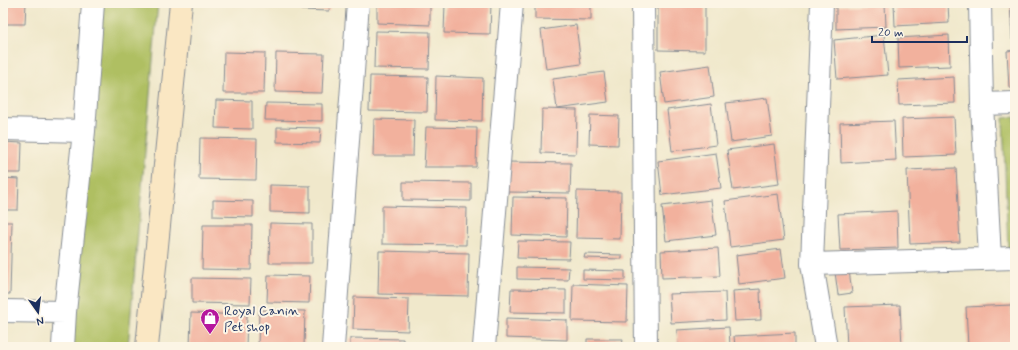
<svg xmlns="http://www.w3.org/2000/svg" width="1018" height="350" viewBox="0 0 1018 350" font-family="Mynerve,sans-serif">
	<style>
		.green { fill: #afbf62; stroke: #657760 }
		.building { fill: #f2b19d }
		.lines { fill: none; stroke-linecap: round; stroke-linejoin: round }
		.street-casing { stroke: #868c94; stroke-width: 24 }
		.secondary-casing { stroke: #868c94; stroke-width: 24 }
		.street { stroke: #fff; stroke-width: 22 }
		.secondary { stroke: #fae7c3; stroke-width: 22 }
		.labels { text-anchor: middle; stroke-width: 4; stroke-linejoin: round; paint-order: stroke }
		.poi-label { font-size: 14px; fill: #1b2f5e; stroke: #fcf5e5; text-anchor: start }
	</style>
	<rect width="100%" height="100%" fill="#fcf5e5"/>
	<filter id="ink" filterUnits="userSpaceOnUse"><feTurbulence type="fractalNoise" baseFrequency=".025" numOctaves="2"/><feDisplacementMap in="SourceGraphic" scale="8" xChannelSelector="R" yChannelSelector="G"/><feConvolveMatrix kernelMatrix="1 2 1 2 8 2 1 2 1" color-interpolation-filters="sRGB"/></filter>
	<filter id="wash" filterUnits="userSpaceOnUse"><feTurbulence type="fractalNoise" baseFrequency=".012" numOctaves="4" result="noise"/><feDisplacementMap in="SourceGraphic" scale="16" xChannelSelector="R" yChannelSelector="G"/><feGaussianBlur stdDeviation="0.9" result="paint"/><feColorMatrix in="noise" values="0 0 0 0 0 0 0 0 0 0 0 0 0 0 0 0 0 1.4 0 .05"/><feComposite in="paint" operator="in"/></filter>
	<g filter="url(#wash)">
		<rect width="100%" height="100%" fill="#f0e8cb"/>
		<path class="green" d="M99 3H158L128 347H71Z
			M1015 117V251H1008L1003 118Z"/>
		<g id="blocks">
			<path class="building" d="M3 3H26L25 24H3Z
				M301 3H330L329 11 301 10Z
				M377 3H430V25L377 23Z
				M445 3H491L490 34 444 33Z
				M535 3H591V20L535 19Z
				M658 3H705V51L658 50Z
				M894 3H948L949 23 895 26Z
				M1010 3H1015V40H1012Z
				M885 4 886 27 836 29V6Z
				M576 25 581 64 546 69 541 30Z
				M375 31 430 32 429 69 374 68Z
				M884 35 888 75 837 79 834 40Z
				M949 35 950 66 899 68 898 38Z
				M3 44H5L4 82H3Z
				M1015 50V88H1009L1007 51Z
				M224 52 265 53 264 93H223Z
				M276 53 324 54 322 93 275 92Z
				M710 65 714 97 664 104 660 72Z
				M604 72 608 102 557 109 553 79Z
				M370 76 428 77 427 112 369 111Z
				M436 76 483 78 482 121 435 120Z
				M954 77 955 103 899 105 898 80Z
				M767 98 772 136 731 142 726 103Z
				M216 100 252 101V129L215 128Z
				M266 103 322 104V121L265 120Z
				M711 104 716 145 672 151 667 110Z
				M542 109 577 110 576 154 541 153Z
				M590 115 619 116 618 145 589 144Z
				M954 117 956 155 903 157 902 119Z
				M374 119 414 120 413 156H373Z
				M894 121 896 160 841 163 840 123Z
				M277 127 321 128 320 143 277 142Z
				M426 127 477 128 476 167H424Z
				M200 138 257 139 256 180 199 179Z
				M3 142 22 143 21 173H3Z
				M774 144 779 184 733 190 727 150Z
				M716 153 721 188 662 195 658 161Z
				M508 162 571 163 570 193 507 192Z
				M956 168 960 242 910 244 907 170Z
				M3 178 19 179 18 210H3Z
				M403 182 471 183V201L403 200Z
				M270 185 310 186V213L270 212Z
				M577 191 621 192 620 239 576 238Z
				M778 194 784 240 730 247 725 201Z
				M513 197 567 198 566 237 512 235Z
				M213 200 253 201V217L213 216Z
				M711 200 716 235 666 241 662 206Z
				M382 206 467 208 466 245 382 244Z
				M897 211 898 248 840 250 838 214Z
				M3 222H12L10 294H3Z
				M270 223 312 224V263H269Z
				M203 225H252L251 270 202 269Z
				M518 241 570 242 569 259 517 258Z
				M718 248 720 276 662 278 661 251Z
				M781 249 785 278 739 284 736 255Z
				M379 251 469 253 468 296 378 294Z
				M585 254 622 255V259L584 258Z
				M517 267 569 268 568 280 517 279Z
				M583 270 625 271V280L583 279Z
				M849 270 852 293 838 295 835 272Z
				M268 275 310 276 309 303 267 302Z
				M192 278 251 279 250 304 192 303Z
				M573 284 628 286 627 322 572 321Z
				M511 289 566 290V313L510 312Z
				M760 289 761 320 735 321 733 291Z
				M725 292 726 320 671 323 669 294Z
				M354 297 409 299 408 331 353 329Z
				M900 305 902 347H847L845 307Z
				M1011 305 1013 347H968L966 307Z
				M259 310 305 311 304 347H258Z
				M191 313 247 315 246 347H190Z
				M506 318 567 320V340L506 338Z
				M729 327 730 347H678L677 330Z
				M795 333V347H735L734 336Z
				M350 338 403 339V347H350Z
				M587 339H623L622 347H587Z"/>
		</g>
	</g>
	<g filter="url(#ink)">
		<use href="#blocks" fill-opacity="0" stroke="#868c94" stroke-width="1"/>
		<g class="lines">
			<defs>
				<path id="street" d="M643 3 646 347
					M822 3 812 264 826 347
					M980 3 982 104 990 258
					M982 104 1015 103
					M3 129 84 131
					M812 264 1015 258
					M3 311 65 312
					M63 347 65 312 84 131 93 3
					M333 347 358 3
					M484 347 512 3"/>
				<path id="secondary" d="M147 347 181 3"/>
			</defs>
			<use href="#street" class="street-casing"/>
			<use href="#secondary" class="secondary-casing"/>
			<use href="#street" class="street"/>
			<use href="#secondary" class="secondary"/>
		</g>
	</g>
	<defs>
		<symbol id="shop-pin" viewBox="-11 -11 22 30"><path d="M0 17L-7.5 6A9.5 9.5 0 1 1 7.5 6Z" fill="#b5179e" stroke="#fcf5e5"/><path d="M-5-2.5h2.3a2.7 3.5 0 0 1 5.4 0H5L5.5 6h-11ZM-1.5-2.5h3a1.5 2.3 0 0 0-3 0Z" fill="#fff"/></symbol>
	</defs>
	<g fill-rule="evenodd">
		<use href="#shop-pin" x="199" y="307" width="22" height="30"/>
	</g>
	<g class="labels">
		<g class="poi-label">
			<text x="224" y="315">Royal Canin<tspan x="224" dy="16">Pet shop</tspan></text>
		</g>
	</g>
	<rect width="1018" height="350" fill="none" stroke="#fcf5e5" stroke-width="16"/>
	<g transform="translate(38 312) rotate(166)" stroke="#fcf5e5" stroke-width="3" paint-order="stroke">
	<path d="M0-3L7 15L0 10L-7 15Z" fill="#1b2f5e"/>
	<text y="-6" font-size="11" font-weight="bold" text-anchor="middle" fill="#1b2f5e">N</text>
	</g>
	<path d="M872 36v6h95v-6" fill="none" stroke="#1b2f5e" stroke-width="2"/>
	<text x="878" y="36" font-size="12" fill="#1b2f5e" stroke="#fcf5e5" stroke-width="3" paint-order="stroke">20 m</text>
</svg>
